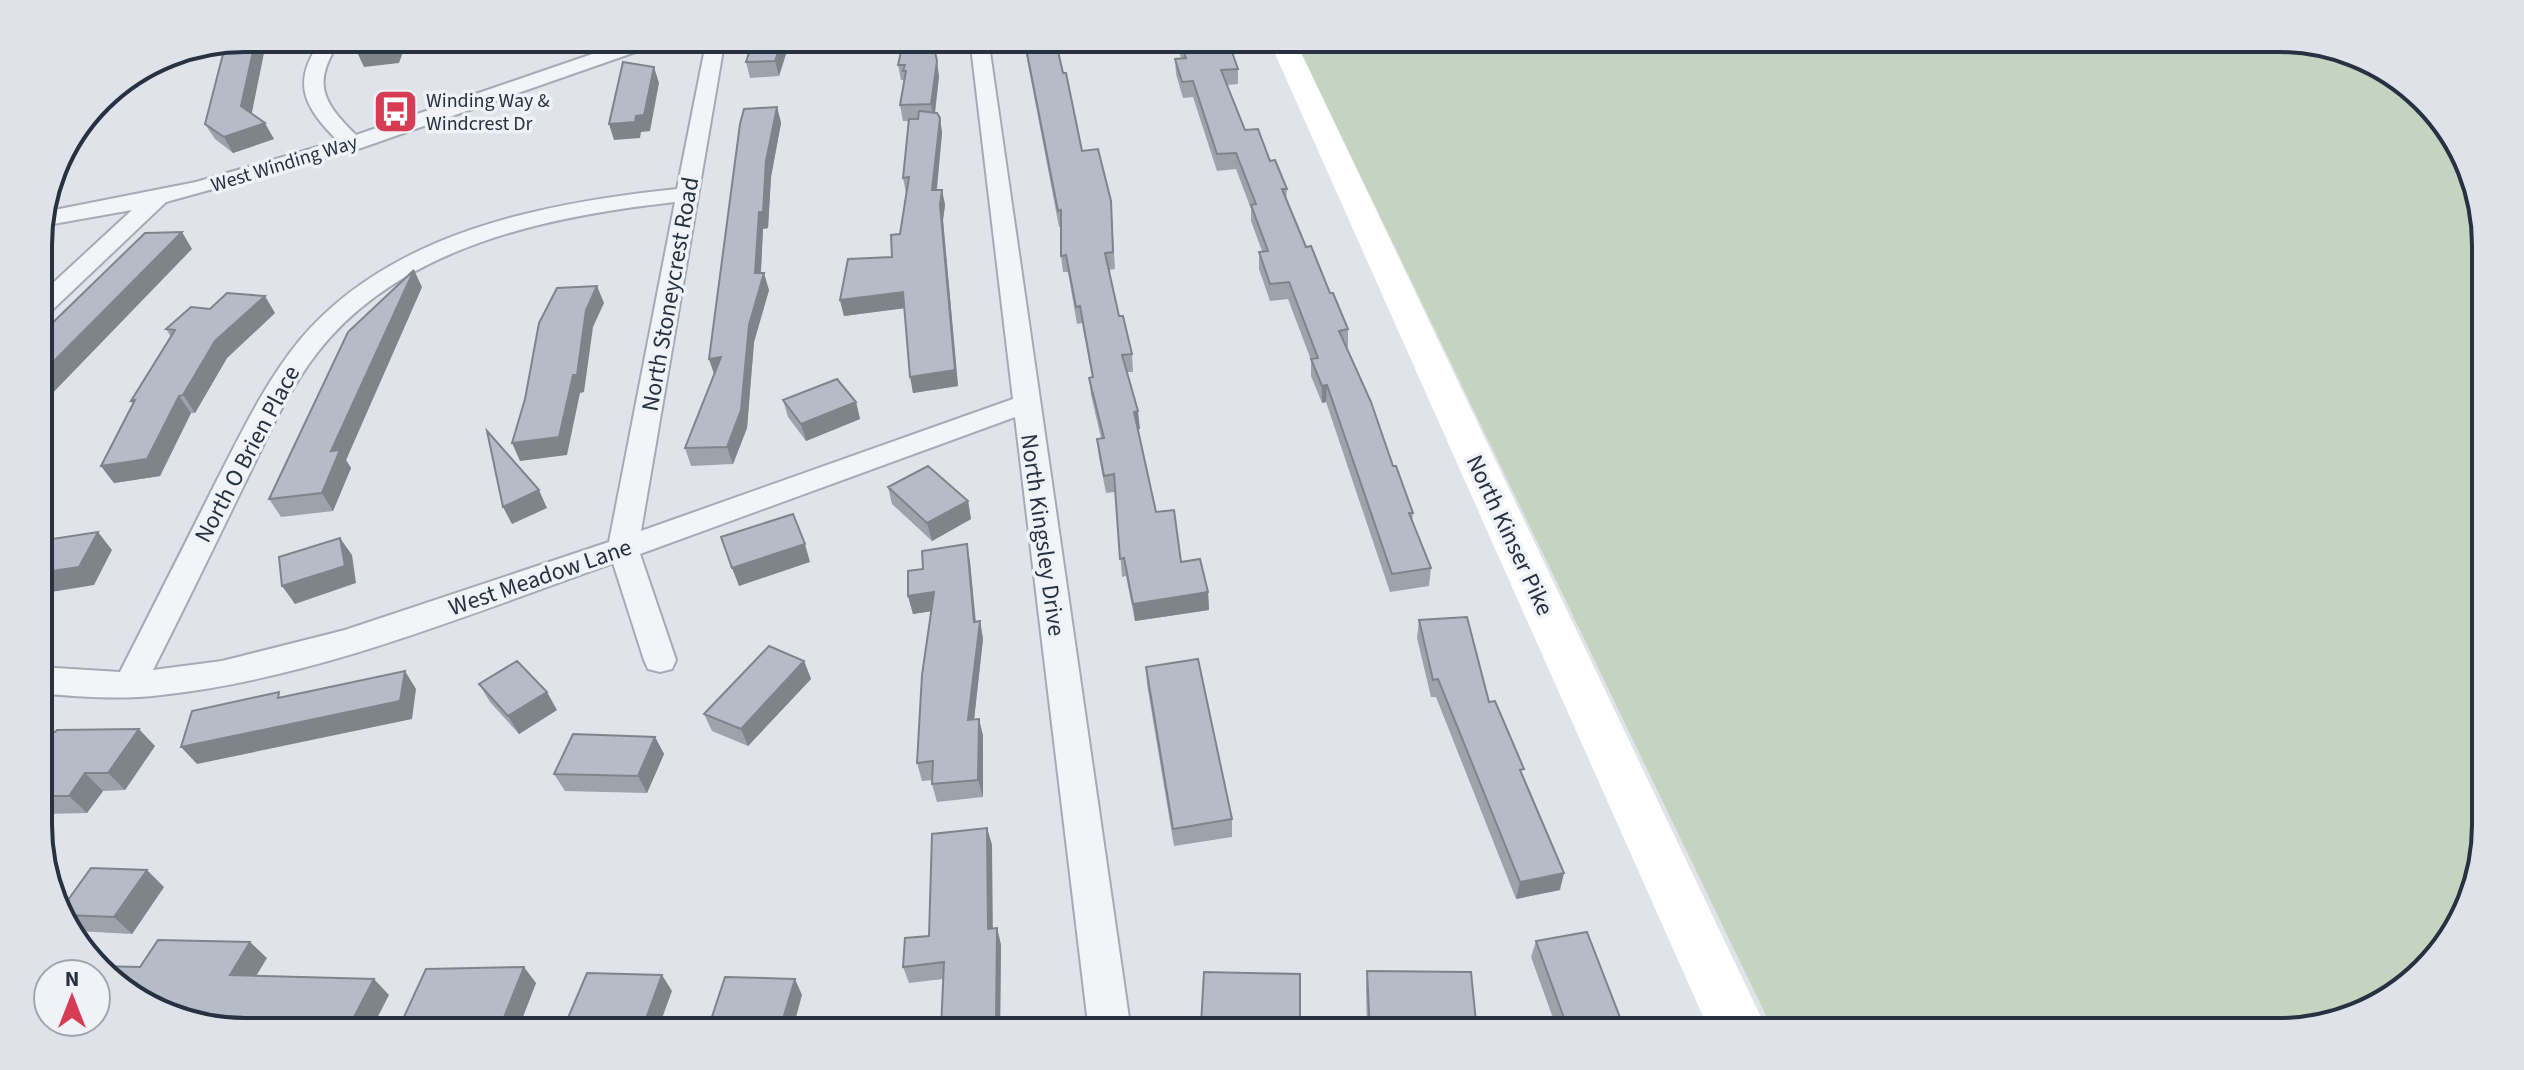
<svg xmlns="http://www.w3.org/2000/svg" width="2524" height="1070" viewBox="0 0 2524 1070" font-family="'Source Sans 3',sans-serif">
	<style>
		.green { fill: #c5d4c0 }
		.lines { fill: none; stroke-linecap: round; stroke-linejoin: round }
		.street-casing { stroke: #a5aab4; stroke-width: 4 }
		.street { fill: #f3f4f8; fill-rule: evenodd }
		.secondary { fill: #fff; fill-rule: evenodd }
		.wall { fill: #9da2ab }
		.shaded-wall { fill: #7f848b }
		.building { fill: #b6bcc7; stroke: #7f848b; stroke-width: 2 }
		.labels { text-anchor: middle; stroke-width: 7; stroke-linejoin: round; paint-order: stroke }
		.far-poi-label { font-size: 20px; fill: #273142; stroke: #eff2f7; text-anchor: start }
		.far-street-label { font-size: 20px; fill: #273142; stroke: #eff2f7 }
		.street-label { font-size: 24px; fill: #273142; stroke: #eff2f7 }
		.rim { fill: none; stroke: #273142; stroke-width: 4 }
	</style>
	<rect width="100%" height="100%" fill="#e0e3ea"/>
	<path class="green" d="M1294 38H2279L2358 54 2443 119 2484 218 2486 825 2470 904 2405 989 2292 1032H1774Z"/>
	<g class="lines">
		<defs>
			<path id="street" d="M323 38H342C312 81 320 100 356 135L639 38H666L664 42 361 148 166 202 48 314 39 316V296L132 210 42 226 44 212 196 182 338 141C302 105 291 81 323 38Z
				M707 38H725L641 531 1013 399 970 38H988L1131 1032H1089L1015 417 640 554 676 660 672 669 660 672 648 669 644 660 613 563C467 615 316 678 161 695 121 700 80 697 39 693V667L120 672C152 609 184 546 216 482 241 434 264 384 299 341 390 232 543 203 677 189ZM675 202 609 542 345 630 222 661 153 670C184 609 214 547 244 485 266 440 286 393 317 353 400 246 548 216 675 202Z"/>
		</defs>
		<use href="#street" class="street-casing"/>
		<use href="#street" class="street"/>
		<path class="secondary" d="M1268 38H1294L1768 1032H1710Z"/>
	</g>
	<path class="wall" d="M245 38H267L251 114 274 139 233 153 215 139 205 124Z
		M791 38 779 76 750 78 746 62Z
		M1023 38H1061L1062 41H1056L1082 151 1111 201 1115 269 1109 270 1119 316 1132 354 1133 372H1127L1140 429H1137L1156 512 1181 562 1208 592 1209 610 1135 621 1126 576 1122 577 1115 492 1106 493 1099 457 1097 439 1101 438 1091 395 1089 378 1092 377 1082 323 1077 324 1068 272H1063L1061 256V227H1059Z
		M1174 38H1227L1238 69V84L1227 85 1245 130 1270 161 1287 189 1286 200 1306 247 1348 329V347H1346L1393 466 1413 513 1412 522 1431 568 1429 586 1390 592 1326 402 1322 403 1311 376V360L1288 299 1270 301 1259 269V252L1262 251 1251 221V209L1236 169 1217 171 1193 97 1183 98 1176 74 1175 59 1181 58Z
		M902 47 939 76 935 113 940 118 942 133 937 190H942L945 205 943 220 958 386 913 393 904 308 844 316 840 300 892 257 900 234 906 193 903 178 908 121H903L900 105 904 80H901L898 65Z
		M777 107 781 123 771 177 768 228 763 229 761 273 769 290 754 342 747 428 733 464 691 466 685 448 714 374 709 359Z
		M422 287 346 460 351 468 333 511 281 517 269 499Z
		M275 313 227 358 195 413H191L160 476 114 483 101 466 133 404 131 401 171 337 166 329Z
		M783 400 856 402 860 419 806 441 788 417Z
		M888 487 968 501 971 519 932 541 892 504Z
		M970 562 976 622 980 621 983 639 974 719H979L983 736V797L937 802 932 784 933 780 922 781 917 763 932 611 913 614 908 596 923 569Z
		M1419 620 1489 702 1522 775 1560 890 1516 899 1436 697H1431L1417 638Z
		M804 661 811 679 748 746 712 731 704 714Z
		M1146 667 1232 819V837L1174 846 1147 684Z
		M479 684 557 710 519 734 490 702Z
		M40 731 155 746 125 790 103 791 87 813 45 814 40 809Z
		M655 737 664 754 647 793 565 791 554 774Z
		M987 828 992 845V929L997 928 1001 945 1000 1032H942L941 1029 943 979 909 983 903 967 929 936Z
		M164 887 132 934 76 931 71 927 63 907Z
		M1536 941 1621 1020 1617 1032H1558L1531 957Z
		M1367 971 1477 1032H1367L1366 988Z
		M1300 974 1299 1032H1202L1201 1025Z
		M536 983 517 1032H397Z"/>
	<path class="shaded-wall" d="M256 38H267L250 122 241 106Z
		M396 38H408L399 63 364 67 357 52Z
		M783 38H791L779 76 775 61Z
		M937 61 939 76 934 120 931 104Z
		M654 67 659 83 650 131 641 132 640 138 614 140 609 124 636 116Z
		M777 107 781 123 771 177 768 228 763 229 760 287 764 273 769 290 754 342 747 428 733 464 727 447 749 325 759 212 766 161Z
		M940 118 942 133 935 205 932 190Z
		M265 123 274 139 233 153 224 137Z
		M942 190 945 205 943 220 958 386 913 393 910 377Z
		M182 232 192 249 44 402 39 395V376Z
		M414 270 422 287 346 460 351 468 333 511 322 493 331 451Z
		M597 286 604 303 593 327 584 392 580 393 567 455 520 461 512 443 586 310Z
		M903 292 906 308 844 316 840 300Z
		M265 296 275 313 227 358 195 413 183 395 215 341Z
		M721 357 715 376 709 359Z
		M1327 385 1326 402 1322 403V386Z
		M179 396 191 413 160 476 114 483 101 466Z
		M856 402 860 419 806 441 801 424Z
		M1138 411 1140 429H1135L1134 412Z
		M539 490 547 508 512 524 503 507Z
		M968 501 971 519 932 541 927 523Z
		M98 532 112 550 94 585 39 594V573Z
		M340 538 352 555 356 583 295 604 282 586Z
		M805 544 810 562 739 586 732 568Z
		M967 544 970 562 977 639 974 622Z
		M934 592 939 610 913 614 908 596Z
		M1208 592 1209 610 1135 621 1133 604Z
		M980 621 983 639 972 738 968 720Z
		M804 661 811 679 748 746 741 729Z
		M405 671 416 689 412 719 197 764 181 747Z
		M547 692 557 710 519 734 508 716Z
		M979 719 983 736V797L978 780Z
		M139 729 155 746 125 790 108 773Z
		M655 737 664 754 647 793 638 776Z
		M85 773 103 791 87 813 69 796Z
		M987 828 992 845 993 946 988 929Z
		M147 870 164 887 132 934 114 917Z
		M1564 873 1560 890 1516 899 1520 882Z
		M997 928 1001 945 1000 1032H998L996 1023Z
		M74 934 90 949 86 955 81 951Z
		M250 942 267 958 247 991 230 975Z
		M524 967 536 983 517 1032H500L499 1030Z
		M662 975 672 991 657 1032H641Z
		M374 979 389 995 370 1032H346Z
		M795 979 802 995 792 1032H779Z"/>
	<path class="building" d="M245 38H256L241 106 265 123 224 137 205 124 223 54 235 40Z
		M362 38H396L392 48 357 52Z
		M754 38H783L775 61 746 62Z
		M901 38H932L937 61 931 104 900 105 906 71H903L905 65H898L902 47Z
		M1024 38H1055L1063 73H1066L1082 151 1098 149 1111 201 1113 252 1105 253 1119 316H1123L1132 354 1122 355 1138 411 1134 412 1156 512 1174 510 1181 562 1200 559 1208 592 1133 604 1124 558 1120 559 1114 474 1104 476 1097 439 1104 438 1089 378 1093 377 1080 306 1076 307 1066 255 1061 256V210L1058 211Z
		M1179 38H1227L1238 69 1221 70 1245 130 1258 129 1270 161 1275 160 1287 189H1282L1306 247 1311 246 1330 293H1333L1348 329 1339 331 1371 402 1393 466H1396L1413 513H1409L1431 568 1392 574 1327 385 1322 386 1311 359 1318 358 1289 282 1270 284 1259 252 1268 251 1251 205 1256 204 1236 153 1217 154 1193 81 1182 82 1175 59 1186 58Z
		M623 62 654 67 644 115 636 116 635 122 609 124Z
		M777 107 766 161 763 212H759L755 273H764L749 325 741 410 727 447 685 448 721 357 709 359 740 124 744 109Z
		M919 111 937 113 940 118 932 190H942L940 205 955 370 910 377 903 292 840 300 848 259 892 257 891 235 900 234 909 177 903 178 909 119H918Z
		M182 232 39 376V336L145 233Z
		M414 270 331 451 340 450 322 493 269 499 348 332Z
		M597 286 586 310 577 375H573L559 437 512 443 525 399 539 323 557 288Z
		M227 293 265 296 215 341 183 395 179 396 147 459 101 466 135 400 131 401 175 330 166 329 191 307 210 309Z
		M837 379 856 402 801 424 783 400Z
		M487 431 539 490 503 507Z
		M928 466 968 501 927 523 888 487Z
		M793 514 805 544 732 568 721 537Z
		M98 532 79 567 39 573V541Z
		M340 538 345 566 282 586 279 557Z
		M967 544 974 622 980 621 968 720 979 719 978 780 932 784 933 761 917 763 922 675 934 592 908 596V571L923 569 922 551Z
		M1467 617 1489 702 1495 701 1524 769 1520 770 1564 873 1520 882 1438 679 1433 680 1419 620Z
		M769 646 804 661 741 729 704 714Z
		M1198 659 1232 819 1173 829 1146 667Z
		M517 661 547 692 508 716 479 684Z
		M405 671 400 701 181 747 192 711 279 692 278 698Z
		M139 729 108 773H85L69 796H40V779L41 777H40V731L55 732 57 730Z
		M573 734 655 737 638 776 554 774Z
		M987 828 988 929 997 928 996 1023 941 1029 944 962 903 967 905 938 929 936 932 834Z
		M91 868 147 870 114 917 66 915 63 907Z
		M1587 932 1621 1020 1568 1029 1536 941Z
		M158 940 250 942 230 975 374 979 346 1032 242 1031 166 1016 101 966 140 967Z
		M524 967 499 1030 397 1032 426 969Z
		M1367 971 1471 972 1477 1032H1370Z
		M1204 972 1300 974V1027L1201 1025Z
		M587 973 662 975 641 1032H562Z
		M725 977 795 979 779 1032H707Z"/>
	<defs>
		<symbol id="bus-square" viewBox="-11 -11 22 22"><rect x="-9" y="-9" width="18" height="18" rx="4" fill="#d63d54" stroke="#eff2f7"/><path d="M-5-6H5V4H4V6H2V4H-2V6H-4V4H-5ZM-3.5-4V0h7V-4ZM-3.5 1.2v1.5H-2V1.2ZM2 1.2v1.5H3.5V1.2Z" fill="#fff"/></symbol>
	</defs>
	<g fill-rule="evenodd">
		<use href="#bus-square" x="370" y="86" width="51" height="51"/>
	</g>
	<g class="labels">
		<g class="far-poi-label">
			<text x="426" y="107">Winding Way &amp;<tspan x="426" dy="23">Windcrest Dr</tspan></text>
		</g>
		<g class="far-street-label">
			<text transform="translate(284 163) rotate(-17)" y="7">West Winding Way</text>
		</g>
		<g class="street-label">
			<text transform="translate(670 294) rotate(-80)" y="8">North Stoneycrest Road</text>
			<text transform="translate(247 454) rotate(-62)" y="8">North O Brien Place</text>
			<text transform="translate(1043 535) rotate(82)" y="8">North Kingsley Drive</text>
			<text transform="translate(1510 535) rotate(65)" y="8">North Kinser Pike</text>
			<text transform="translate(540 577) rotate(-19)" y="8">West Meadow Lane</text>
		</g>
	</g>
	<path d="M0 0H2524V1070H0ZM245 52H2279A193 193 0 0 1 2472 245V825A193 193 0 0 1 2279 1018H245A193 193 0 0 1 52 825V245A193 193 0 0 1 245 52Z" fill="#dfe3e9" fill-rule="evenodd"/>
	<path class="rim" d="M245 52H2279A193 193 0 0 1 2472 245V825A193 193 0 0 1 2279 1018H245A193 193 0 0 1 52 825V245A193 193 0 0 1 245 52Z"/>
	<g transform="translate(72 998)"><circle r="38" fill="#eff2f7" stroke="#9fa5af" stroke-width="2"/>
	<path d="M0-6L14 30L0 20L-14 30Z" fill="#d63d54"/>
	<text y="-12" font-size="22" font-weight="bold" text-anchor="middle" fill="#273142">N</text>
	</g>
</svg>
